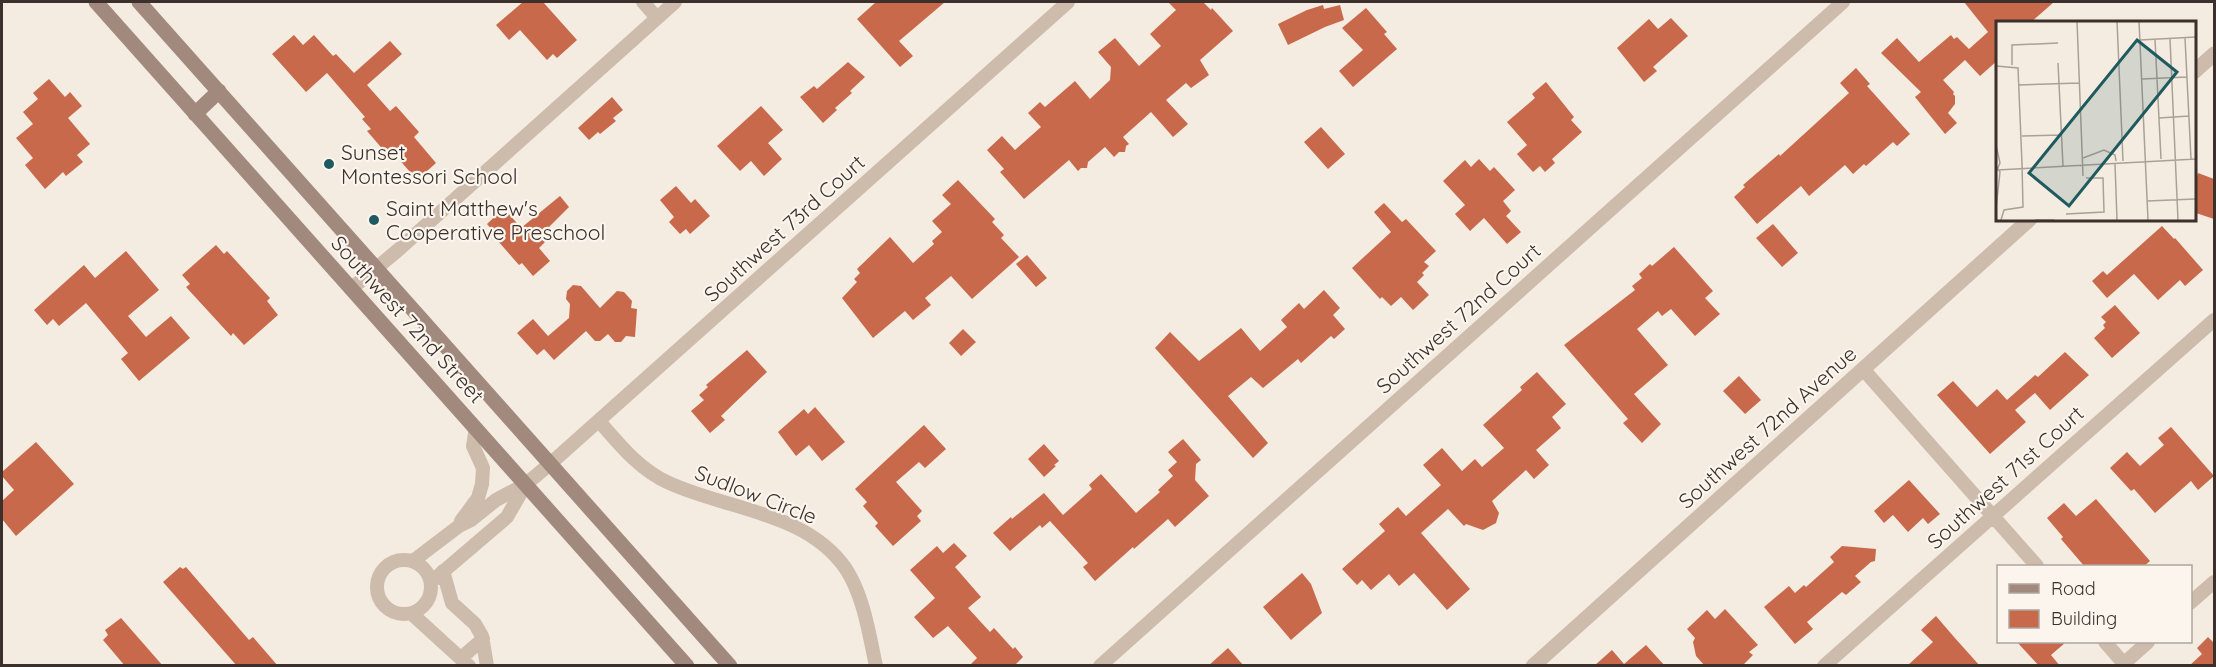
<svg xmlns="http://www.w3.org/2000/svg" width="2216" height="667" font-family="Quicksand,sans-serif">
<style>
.building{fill:#c8694b}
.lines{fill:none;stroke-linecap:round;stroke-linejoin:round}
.minor{stroke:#cdbbac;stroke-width:14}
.tertiary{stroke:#cdbbac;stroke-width:15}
.secondary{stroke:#a18a7d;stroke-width:15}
.poi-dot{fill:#1f5a5e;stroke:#fbf5ee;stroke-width:2}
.labels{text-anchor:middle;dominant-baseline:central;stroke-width:4.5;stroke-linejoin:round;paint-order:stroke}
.poi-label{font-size:21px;fill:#3b302b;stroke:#fbf5ee;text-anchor:start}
.street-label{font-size:21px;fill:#3b302b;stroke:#fbf5ee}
.inset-road{fill:none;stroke:#aaa098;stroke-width:1.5}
.view{fill:#1f5a5e;fill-opacity:0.15;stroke:#1f5a5e;stroke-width:3}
.inset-edge{fill:none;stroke:#3b302b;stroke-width:3}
</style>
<rect width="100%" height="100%" fill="#f4ebe1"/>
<path class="building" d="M523 2H543L577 40 557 58 553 54 547 60 520 30 509 40 496 25Z
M876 2H945L899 41 913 56 900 67 857 19Z
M1168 2H1203L1211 10 1212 8 1233 31 1200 60 1209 75 1191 88 1186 83 1166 100 1188 124 1173 137 1151 112 1123 137 1129 144 1126 146 1125 152H1119L1114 157 1105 147 1088 162 1087 168H1081L1078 171 1069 160 1024 199 1000 172 1004 169 987 150 1002 136 1015 150 1041 127 1028 113 1040 102 1045 107 1075 81 1090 99 1110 80 1111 67 1098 52 1115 38 1139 66 1161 46 1150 34 1176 10Z
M1964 2H2054L2031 22H1997V61L1980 76 1965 60 1943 80 1954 92 1953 94 1955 96V104L1948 113 1957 123 1945 134 1915 97 1921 92 1881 53 1897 38 1919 62 1951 35 1954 39 1957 37 1969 49 1988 32Z
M1323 5 1324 9 1340 5 1344 20 1325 27 1288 45 1278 24 1307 10Z
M1366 8 1387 32 1384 34 1397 49 1353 87 1339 71 1363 50 1342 28Z
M1671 18 1688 36 1653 67 1657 71 1644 82 1617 48 1649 19 1658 29Z
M294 35 303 45 314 35 333 56 336 54 354 73 390 41 402 54 367 85 390 111 396 106 419 132 414 137 436 163 417 180 390 149 386 153 367 131 371 129 362 119 365 117 327 73 306 92 272 54Z
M848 62 865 77 850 91 852 93 835 108 837 110 823 123 800 97 814 86 817 89Z
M1856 68 1870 84 1867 86 1910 134 1897 146 1893 142 1866 166 1864 164 1853 174 1845 165 1809 196 1801 186 1757 224 1734 197 1745 187 1743 185 1779 154 1780 156 1849 93 1840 83Z
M49 79 65 97 70 92 82 106 68 118 90 144 77 155 83 162 66 176 63 172 45 189 25 165 33 158 16 138 33 124 23 112 38 99 33 93Z
M1546 82 1574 117 1571 120 1582 132 1552 159 1555 163 1545 172 1540 166 1533 172 1517 154 1527 145 1507 122 1535 98 1532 94Z
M612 97 623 110 613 118 616 121 600 134 598 132 589 140 578 128Z
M761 106 783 130 768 143 782 159 764 176 751 161 740 171 717 146Z
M1321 127 1345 154 1328 169 1304 142Z
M1479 159 1490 171 1494 167 1515 190 1503 201 1511 211 1506 216 1521 232 1507 244 1484 218 1470 231 1455 214 1465 205 1443 181 1465 160 1471 167Z
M2198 173 2214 179V219L2193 212V187Z
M958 180 995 219 992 222 1004 235 1001 238 1019 257 972 299 951 276 925 298 931 305 913 320 905 311 873 338 842 298 857 282 854 279 860 273 857 269 890 237 913 263 934 244 932 241 942 232 932 221 951 204 942 195Z
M676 186 691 203 695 199 710 216 690 234 686 229 680 234 669 222 674 217 660 200Z
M560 196 569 207 540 236 545 242 539 248 550 261 533 276 522 263 519 265 498 241 500 239 487 224 504 208 521 228Z
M1384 203 1402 222 1406 219 1436 251 1424 262 1429 266 1422 273 1424 275 1417 282 1429 295 1413 310 1401 297 1391 306 1382 297 1380 299 1352 268 1391 232 1374 212Z
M1773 224 1798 253 1782 267 1756 238Z
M2162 226 2174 239 2175 238 2203 270 2185 286 2180 280 2158 300 2134 274 2107 298 2092 281 2103 271 2107 275Z
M216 245 224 254 227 251 270 298 267 301 278 315 244 345 233 333 231 336 186 287 190 284 182 275Z
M1674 247 1713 291 1705 298 1720 314 1695 336 1671 309 1662 316 1658 311 1637 329 1668 365 1634 394 1661 424 1642 443 1623 423 1628 419 1564 345 1635 290 1632 286 1642 278 1639 274 1650 264 1652 266Z
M126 251 159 290 128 316 146 337 171 316 190 338 139 381 121 359 128 353 86 303 59 326 53 319 47 325 34 310 84 265 95 278Z
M1027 255 1047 278 1036 287 1016 264Z
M573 285 581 286 600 308 617 291 624 292 632 301 631 308 637 309 635 337 626 336 621 342H615L608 334 600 341H595L586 331 554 360 544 349 537 355 517 333 533 319 548 336 569 318 570 304 566 299 567 291Z
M1324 290 1340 308 1333 315 1345 329 1334 339 1331 336 1301 363 1298 359 1263 388 1251 377 1228 396 1268 443 1253 458 1155 348 1170 332 1199 361 1241 328 1260 351 1287 327 1281 320 1299 303 1304 309Z
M2115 305 2140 333 2112 358 2094 338 2105 328 2103 325 2106 322 2101 317Z
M963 329 976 342 961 356 949 343Z
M747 350 767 372 721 416 725 420 710 433 691 411 704 400 699 395 708 387 706 385Z
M2065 352 2089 375 2050 410 2035 393 2015 410 2026 422 1990 454 1937 395 1953 381 1977 407 1997 389 2007 400 2035 375 2038 377Z
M1537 372 1566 404 1552 417 1561 428 1536 450 1549 465 1534 479 1526 470 1492 501 1499 513 1496 523 1483 530 1466 524 1464 526 1448 509 1421 533 1470 589 1447 610 1414 573 1399 586 1389 574 1371 590 1362 580 1357 585 1342 569 1385 531 1379 524 1398 507 1406 516 1441 485 1423 465 1442 448 1462 471 1475 459 1482 467 1504 448 1483 425 1522 390 1520 387Z
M1739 376 1761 400 1745 414 1723 391Z
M815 407 845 442 822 461 809 445 796 456 778 432 804 409 808 414Z
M924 425 946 449 925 468 919 462 896 482 922 511 917 516 921 521 893 546 875 526 878 523 863 506 867 502 855 489Z
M2171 427 2214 476 2198 490 2191 481 2155 513 2134 489 2131 491 2110 468 2127 452 2140 466 2164 445 2158 438Z
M1183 439 1201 460 1196 464 1195 480 1209 496 1175 527 1168 519 1134 549 1133 547 1095 581 1083 567 1088 563 1050 521 1042 528 1040 525 1010 551 993 533 1011 517 1012 519 1044 493 1063 515 1092 489 1089 485 1101 474 1136 513 1160 492 1158 490 1173 476 1168 470 1177 462 1168 452Z
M36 442 74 484 16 536 2 519V501L14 490 2 476V472Z
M1044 444 1059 461 1054 465 1056 466 1044 477 1028 459Z
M1909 480 1940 514 1928 524 1923 518 1908 532 1893 515 1884 523 1874 511Z
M2096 499 2150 561 2143 567H2085L2061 539 2063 537 2047 518 2064 503 2076 516Z
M954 543 967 556 955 567 981 597 968 608 990 632 994 628 1013 649 1015 647 1023 657 1014 666H969L977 658 948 626 933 638 914 617 935 598 910 570 937 546 943 553Z
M1842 546 1876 549 1875 561 1871 562 1855 576 1861 582 1853 589 1846 595 1842 592 1807 622 1813 629 1795 644 1764 607 1789 586 1795 593 1804 585 1806 587 1834 562 1830 557Z
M180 567 183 569 186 567 249 640 253 637 278 666H237L163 582Z
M1302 573 1311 584 1322 613 1291 640 1263 607Z
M1725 609 1758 645 1749 652 1753 655 1742 666H1705L1696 656 1693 642 1695 638 1687 629 1707 610 1715 619Z
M1936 616 1954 637 1980 666H1907L1933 642 1921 630Z
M121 618 163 666H125L103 640 108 635 105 630Z
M2208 637 2214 643V666H2189L2202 654 2197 648Z
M2017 642H2066L2051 655 2060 666H2039Z
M1646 645 1665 666H1594L1612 650 1624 664Z
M1228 648 1244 666H1208Z"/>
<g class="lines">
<path class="minor" d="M643 2 657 18
M352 288 397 251 675 2
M1863 369 2037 566
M599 421C619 444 639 469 667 482 726 510 806 511 846 569 864 597 869 634 876 666
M461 521 478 498 482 484 483 468 473 446 476 428
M377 587a27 27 0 1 1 54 0a27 27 0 1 1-54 0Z
M413 561 459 526 471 520 496 500 526 484 550 464 1068 2
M443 571 452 603 475 624 482 636 487 666
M431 582 507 517 526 484
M2190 603 2214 582
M412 614 469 666
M2105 642 2126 666
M461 658 483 639
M1100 666 1843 2
M1824 666 2214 320
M2121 666 2148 642"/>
<path class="tertiary" d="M2194 72 2214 54
M1533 666 2030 219"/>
<path class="secondary" d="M96 2 687 666
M139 2 730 666
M195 114 219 91"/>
</g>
<g class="poi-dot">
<circle cx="329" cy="164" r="6"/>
<circle cx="374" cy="220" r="6"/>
</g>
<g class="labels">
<g class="poi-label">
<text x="341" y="152">Sunset<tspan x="341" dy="24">Montessori School</tspan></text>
<text x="386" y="208">Saint Matthew's<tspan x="386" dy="24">Cooperative Preschool</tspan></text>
</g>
<g class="street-label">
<text transform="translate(784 228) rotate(-42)">Southwest 73rd Court</text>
<text transform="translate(1458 318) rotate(-42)">Southwest 72nd Court</text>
<text transform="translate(408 319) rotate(48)">Southwest 72nd Street</text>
<text transform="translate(1767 427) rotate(-42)">Southwest 72nd Avenue</text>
<text transform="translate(2005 477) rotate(-42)">Southwest 71st Court</text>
<text transform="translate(756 494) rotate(21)">Sudlow Circle</text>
</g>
</g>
<g transform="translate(1996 21)">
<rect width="200" height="200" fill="#f4ebe1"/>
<path class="inset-road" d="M81 0 87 155M121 0 127 140M143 0 152 199M189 17 195 138M159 18 165 138M174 18 182 199M144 19 200 16M62 42 67 145M16 44V24L62 22M0 45 22 47 26 143 27 186 8 189 5 199M146 58 191 56M22 64 83 62M163 97 193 95M26 115 66 114M0 124 4 142 1 149M87 137 108 129 119 134 120 140M119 143 121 199M1 149 200 138M151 180 199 178M0 187 4 151 0 145M70 193 108 191 107 157H90M39 199H58"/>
<path class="view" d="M141 19 181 51 73 185 33 152Z"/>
<rect width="200" height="200" class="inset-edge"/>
</g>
<rect width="2216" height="667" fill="none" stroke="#3b302b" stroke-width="6"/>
<rect x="1997" y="565" width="195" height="78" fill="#fbf5ee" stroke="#aea6a0" stroke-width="1.5"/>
<rect x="2009" y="584" width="30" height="9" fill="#a18a7d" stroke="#aea6a0" stroke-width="1.5"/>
<text x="2051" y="595" font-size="18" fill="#3b302b">Road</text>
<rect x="2009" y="610" width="30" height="18" fill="#c8694b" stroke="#aea6a0" stroke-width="1.5"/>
<text x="2051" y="625" font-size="18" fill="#3b302b">Building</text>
</svg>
